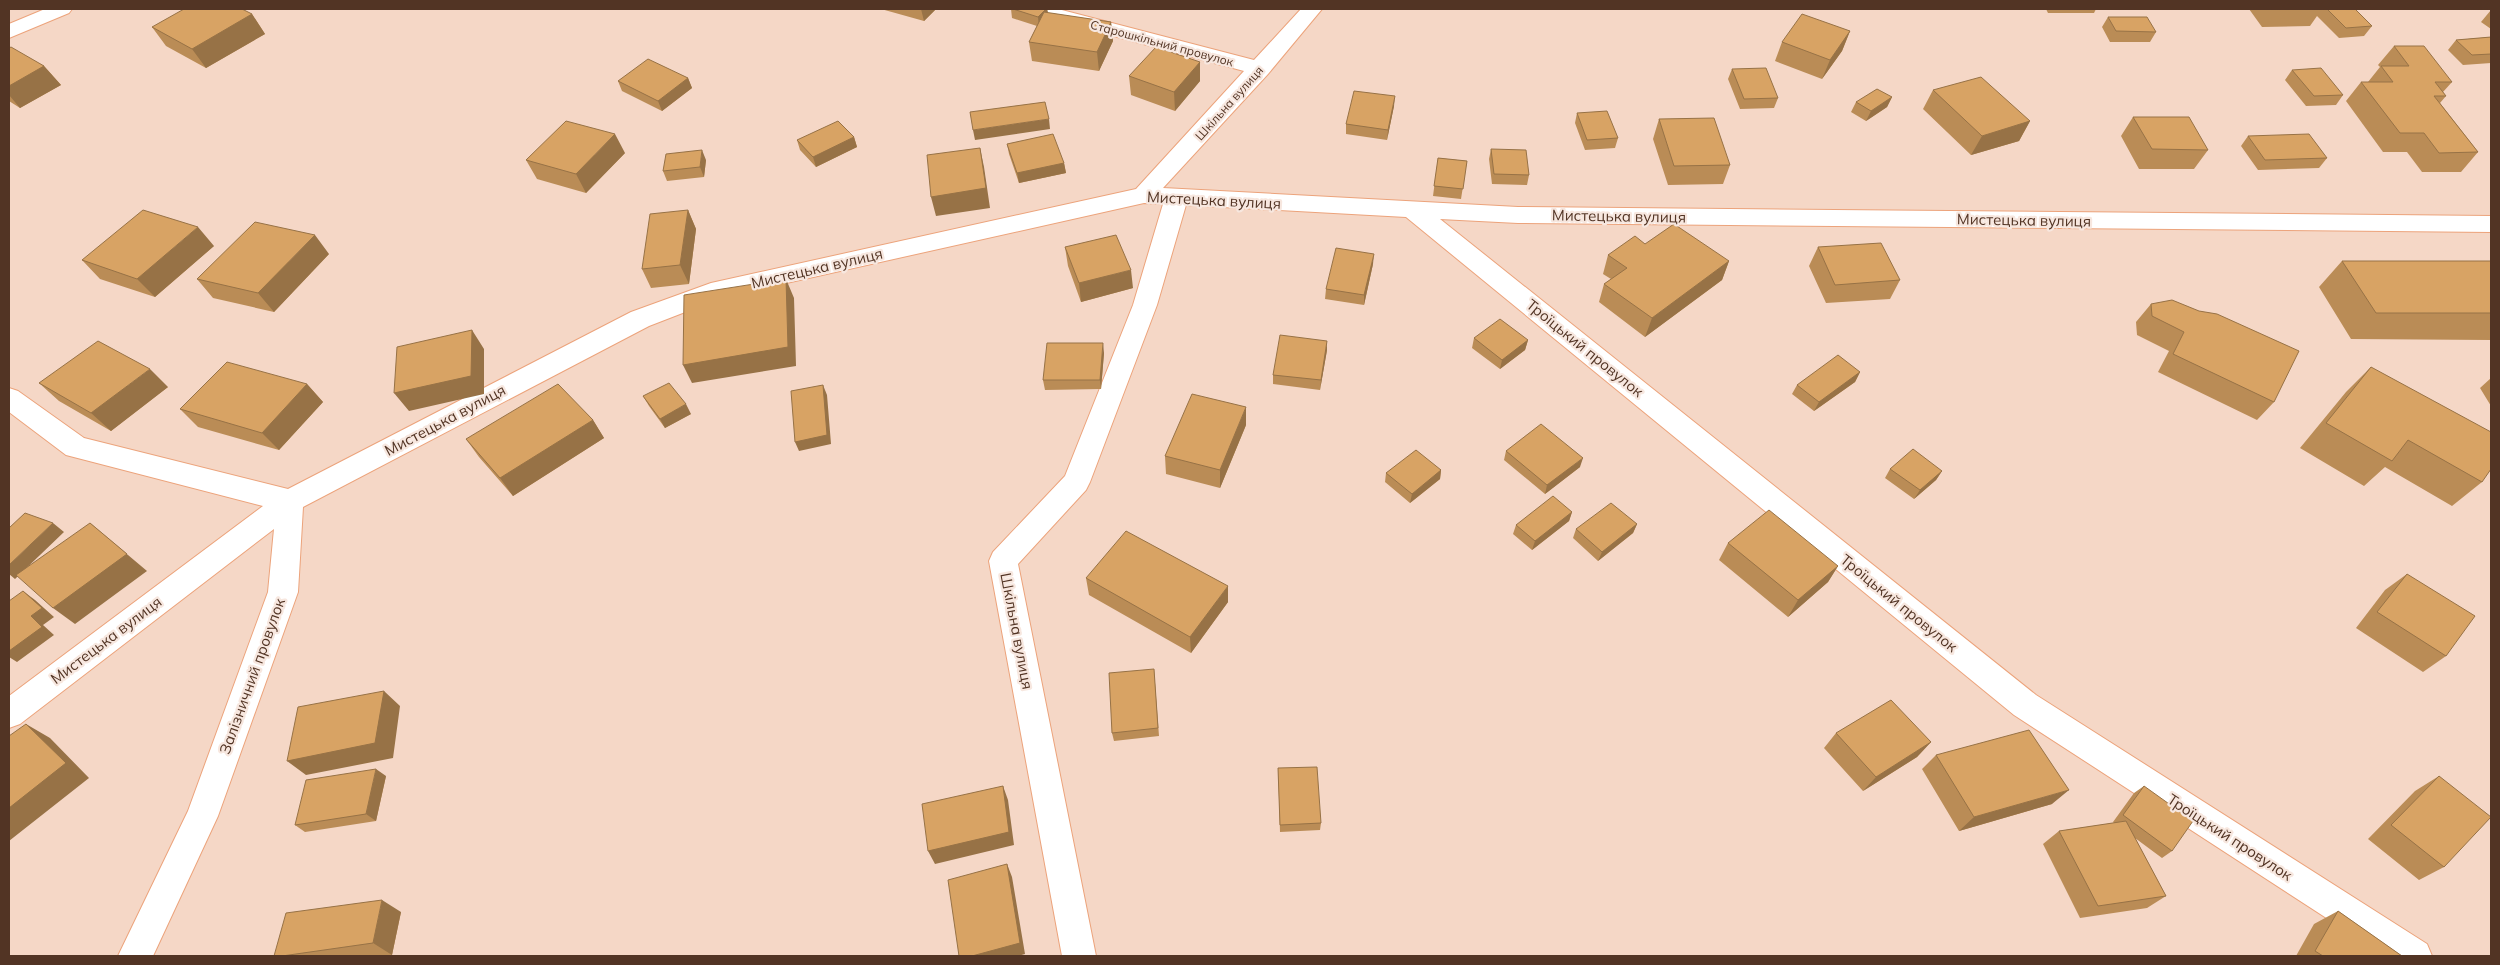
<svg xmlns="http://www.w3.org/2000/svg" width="2500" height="965" font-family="Mulish,sans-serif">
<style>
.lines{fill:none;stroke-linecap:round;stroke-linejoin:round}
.minor-casing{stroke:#eca37b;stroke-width:2}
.minor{fill:#fff;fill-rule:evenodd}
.wall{fill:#ba8c56}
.shaded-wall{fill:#977246}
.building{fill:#d8a364;stroke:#977246}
.labels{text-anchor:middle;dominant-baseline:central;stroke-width:4.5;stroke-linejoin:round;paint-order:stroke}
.far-street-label{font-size:12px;fill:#523424;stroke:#f7e7df}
.street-label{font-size:15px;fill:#523424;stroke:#f7e7df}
</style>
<rect width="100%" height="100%" fill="#f5d7c6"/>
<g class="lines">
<defs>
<path id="minor" d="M45 9H72L69 13 9 38V24Z
M1025 9H1058L1254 60 1301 9H1322L1268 74 1163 188 1518 207 2491 216V232L1518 223 1440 219 2036 695 2427 944 2432 956H2385L2014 715 1406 217 1186 205 1157 305 1090 482 1086 490 1018 564 1096 956H1062L989 561 993 552 1065 476 1133 305 1163 204 1144 203 724 297 649 326 303 507 298 592 218 816 153 956H118L188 811 268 592 274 529 20 724 9 728V696L263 506 66 455 9 412V388L18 391 84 438 288 489 631 312 711 283 1136 189 1244 71 1028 13Z"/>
</defs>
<use href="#minor" class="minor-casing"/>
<use href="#minor" class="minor"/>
</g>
<path class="wall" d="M881 9H936L924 21Z
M1011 9H1047L1048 13 1111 22 1113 41 1099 71 1032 61 1029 42 1037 26 1012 18Z
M2046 9H2096L2094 13H2048Z
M2249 9H2355L2372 26 2364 36 2339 38 2317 16 2310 26 2262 27Z
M2491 10V29L2481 22Z
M252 14 265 34 206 68 166 46 152 27Z
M2108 17 2156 32 2150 42H2110L2102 27Z
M1850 31 1842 51 1822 79 1775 61 1782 42Z
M2491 37V63L2463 65 2448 50 2456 40Z
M2394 46 2452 82 2443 92 2446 96 2440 103 2478 152 2461 172H2422L2407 152H2383L2346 101 2361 82H2368L2380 67 2378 65Z
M9 48 44 66 61 85 20 108 9 101Z
M1200 62V81L1175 111 1131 95 1129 76Z
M1732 69 1778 98 1774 108 1740 109 1728 79Z
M2292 70 2343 95 2336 105 2306 106 2285 80Z
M688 78 692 88 662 111 622 91 618 81Z
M1933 90 2030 121 2019 141 1971 155 1923 109Z
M1892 97 1887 107 1866 121 1851 112 1856 102Z
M1394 106 1387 140 1346 134V124Z
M1577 113 1618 138 1615 148 1585 150 1575 123Z
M2133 117 2208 150 2194 169H2139L2121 136Z
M1659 119 1730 165 1723 184 1668 185 1653 139Z
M2248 136 2327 158 2319 168 2258 170 2241 146Z
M854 137 857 147 816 167 800 150 797 140Z
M1007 144 1064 163 1066 173 1019 183 1009 154Z
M1491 149 1529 175 1527 185 1492 184 1489 159Z
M625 153 586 193 537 179 526 160Z
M1438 158 1467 161 1461 199 1433 196Z
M706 160 704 177 667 181 663 171Z
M688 210 696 229 689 284 651 288 642 269Z
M1645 244 1729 261 1722 280 1645 337 1599 302 1604 284 1611 279 1603 274 1608 255Z
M214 246 155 297 100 279 82 260Z
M1065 247 1133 288 1081 302 1068 266Z
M1818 247 1900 280 1890 299 1826 303 1809 266Z
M329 254 274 312 213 298 197 279Z
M2342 261H2491V340L2351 339 2319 287Z
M1373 264 1364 305 1325 299 1326 289Z
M2151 304 2274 402 2257 420 2158 372 2169 351 2137 335 2136 322Z
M1474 338 1528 340 1525 350 1500 369 1472 348Z
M1327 350 1320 390 1273 384V375Z
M1104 353 1101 389 1045 390 1043 380Z
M2371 367 2482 482 2452 506 2385 467 2364 486 2300 448 2346 392Z
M1860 372 1855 382 1814 411 1792 394 1797 385Z
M2491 378V406L2480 388Z
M39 383 168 387 111 431 59 401Z
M307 384 323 402 279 450 198 427 180 409Z
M643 396 691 414 665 428 649 406Z
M593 420 604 438 513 496 479 457 466 439Z
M1246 425 1220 488 1166 474 1165 456Z
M1506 451 1580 467 1545 494 1504 460Z
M1890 469 1942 471 1936 480 1914 499 1885 478Z
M1441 470 1440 479 1410 503 1385 482 1386 473Z
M1572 512 1569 521 1532 550 1513 534 1516 525Z
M1637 524 1633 533 1598 561 1573 538 1576 529Z
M1728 543 1838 566 1828 582 1788 617 1719 560Z
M2407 574 2446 656 2423 672 2356 628 2385 590Z
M1086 578 1228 602 1191 653 1089 595Z
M1154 669 1159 736 1114 741 1112 733Z
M1836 733 1931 742 1917 757 1863 791 1824 748Z
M1936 755 2052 804 1959 831 1922 769Z
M1278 768 1321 823 1320 830 1280 832Z
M386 776 376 821 305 832 295 825Z
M2439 776 2444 867 2419 880 2368 839 2415 791Z
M2144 786 2172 851 2162 858 2135 838 2166 896 2147 908 2080 918 2043 844 2059 831 2114 823 2113 822 2134 793Z
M2338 911 2402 956H2296L2314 924Z
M401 912 392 955 382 956H274Z"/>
<path class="shaded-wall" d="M921 9H936L924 21Z
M1046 9H1047L1049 18 1039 27 1038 17Z
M252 14 265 34 206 68 192 49Z
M1111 22 1113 41 1099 71 1097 52Z
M1850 31 1842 51 1822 79 1830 60Z
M1200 62V81L1175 111 1174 92Z
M44 66 61 85 20 108 9 95V86Z
M688 78 692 88 662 111 658 101Z
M1395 96 1394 106 1387 140 1388 130Z
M1892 97 1887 107 1866 121 1871 111Z
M1049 119 1050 129 975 140 973 130Z
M2030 121 2019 141 1971 155 1982 136Z
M615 134 625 153 586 193 576 174Z
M854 137 857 147 816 167 813 157Z
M980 148 984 167 990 208 936 216 931 197Z
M702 150 706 160 704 177 700 167Z
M1064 163 1066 173 1019 183 1017 173Z
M688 210 696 229 689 284 680 265Z
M198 227 214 246 155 297 137 279Z
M315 235 329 254 274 312 258 293Z
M1374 254 1373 264 1364 305V295Z
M1729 261 1722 280 1645 337 1652 318Z
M1131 270 1133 288 1081 302 1079 283Z
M786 279 794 298 796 366 692 383 683 365Z
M472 330 484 349V394L409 411 394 393Z
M1528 340 1525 350 1500 369 1502 360Z
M1327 341V350L1320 390 1321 380Z
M1103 343 1104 353 1101 389 1100 380Z
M150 369 168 387 111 431 91 413Z
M1860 372 1855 382 1814 411 1819 402Z
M307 384 323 402 279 450 262 433Z
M823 385 827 395 831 444 799 451 795 442Z
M686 404 691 414 665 428 660 419Z
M1246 407V425L1220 488V470Z
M593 420 604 438 513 496 500 478Z
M1583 458 1580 467 1545 494 1547 485Z
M1441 470 1440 479 1410 503 1412 494Z
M1942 471 1936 480 1914 499 1920 490Z
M1572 512 1569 521 1532 550 1535 541Z
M53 523 64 532 15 579 9 574V565Z
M90 523 147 571 75 624 53 608Z
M1637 524 1633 533 1598 561 1602 552Z
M1838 566 1828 582 1788 617 1798 600Z
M1228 586V602L1191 653 1190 637Z
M23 591 35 600 54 617 43 625 54 635 17 662 9 657V651Z
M384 691 400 706 393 758 306 775 287 761Z
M26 724 50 738 89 778 9 841V808Z
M1931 742 1917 757 1863 791 1876 777Z
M376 769 386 776 376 821 366 814Z
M1003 786 1008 800 1014 845 935 864 928 851Z
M2069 790 2052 804 1959 831 1974 817Z
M1007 864 1012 877 1025 954 1018 956H972Z
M382 900 401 912 392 955 373 943Z"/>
<path class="building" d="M184 9H242L252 14 192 49 152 27Z
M1013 9H1046L1038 17Z
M2327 9H2355L2372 26 2346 28Z
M1044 12 1111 22 1097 52 1029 42Z
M1802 14 1850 31 1830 60 1782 42Z
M2108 17H2147L2156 32 2116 31Z
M2491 37V54L2472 55 2456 40Z
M2394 46H2424L2452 82H2435L2446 96H2434L2478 152 2439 153 2424 133H2400L2361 82H2393L2381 66H2409Z
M11 47 44 66 9 86V48Z
M1156 47 1200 62 1174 92 1129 76Z
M648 59 688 78 658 101 618 81Z
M1766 68 1778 98 1744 99 1732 69Z
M2321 68 2343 95 2314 96 2292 70Z
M1981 77 2030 121 1982 136 1933 90Z
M1877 89 1892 97 1871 111 1856 102Z
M1354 91 1395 96 1388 130 1346 124Z
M1045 102 1049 119 973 130 970 112Z
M1607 111 1618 138 1587 140 1577 113Z
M2133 117H2189L2208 150 2152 149Z
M1714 118 1730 165 1674 166 1659 119Z
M566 121 615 134 576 174 526 160Z
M838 121 854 137 813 157 797 140Z
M1053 134 1064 163 1017 173 1007 144Z
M2309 134 2327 158 2265 160 2248 136Z
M980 148 986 188 931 197 927 155Z
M1491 149 1526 150 1529 175 1494 174Z
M702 150 700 167 663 171 666 154Z
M1438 158 1467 161 1463 189 1434 186Z
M143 210 198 227 137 279 82 260Z
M688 210 680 265 642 269 650 214Z
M255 222 315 235 258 293 197 279Z
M1674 224 1729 261 1652 318 1604 284 1627 268 1608 255 1635 236 1645 244Z
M1116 235 1131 270 1079 283 1065 247Z
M1881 243 1900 280 1835 285 1818 247Z
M1336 248 1374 254 1364 295 1326 289Z
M2342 261H2491V313H2376Z
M786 279 788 347 683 365 684 295Z
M2172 300 2199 311 2217 314 2299 351 2274 402 2173 354 2184 332 2152 316 2151 304Z
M1500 319 1528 340 1502 360 1474 338Z
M472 330 471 376 394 393 397 347Z
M1280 335 1327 341 1321 380 1273 375Z
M98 341 150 369 91 413 39 383Z
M1047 343H1103L1100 380H1043Z
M1838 355 1860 372 1819 402 1797 385Z
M227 362 307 384 262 433 180 409Z
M2371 367 2491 432V469L2482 482 2408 440 2392 461 2326 423Z
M669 383 686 404 660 419 643 396Z
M558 384 593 420 500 478 466 439Z
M823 385 827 435 795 442 791 391Z
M1192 394 1246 407 1220 470 1165 456Z
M1541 424 1583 458 1547 485 1506 451Z
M1913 449 1942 471 1920 490 1890 469Z
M1416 450 1441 470 1412 494 1386 473Z
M1553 496 1572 512 1535 541 1516 525Z
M1611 503 1637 524 1602 552 1576 529Z
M1769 510 1838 566 1798 600 1728 543Z
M25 513 53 523 9 565V528Z
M90 523 127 554 53 608 16 575Z
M1126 531 1228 586 1190 637 1086 578Z
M2407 574 2475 616 2446 656 2377 612Z
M23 591 42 608 31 616 42 627 9 651V601Z
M1154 669 1158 728 1112 733 1109 673Z
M384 691 375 743 287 761 298 707Z
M1891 700 1931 742 1876 777 1836 733Z
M26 724 66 763 9 808V736Z
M2029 730 2069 790 1974 817 1936 755Z
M1317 767 1321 823 1280 825 1278 768Z
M376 769 366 814 295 825 306 780Z
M2439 776 2491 817 2444 867 2391 825Z
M1003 786 1009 832 928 851 922 804Z
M2144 786 2193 821 2172 851 2123 815Z
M2126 821 2166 896 2098 906 2059 831Z
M1007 864 1020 943 972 956H959L948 880Z
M382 900 373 943 282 956H274L286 913Z
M2338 911 2402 956H2323L2315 951Z"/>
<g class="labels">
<g class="far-street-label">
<text transform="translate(1162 43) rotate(15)">Старошкільний провулок</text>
<text transform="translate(1229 103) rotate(-48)">Шкільна вулиця</text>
</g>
<g class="street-label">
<text transform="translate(1214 200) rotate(3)">Мистецька вулиця</text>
<text transform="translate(1619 216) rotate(1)">Мистецька вулиця</text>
<text transform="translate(2024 220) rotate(1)">Мистецька вулиця</text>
<text transform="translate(817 268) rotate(-13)">Мистецька вулиця</text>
<text transform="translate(1585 348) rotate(39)">Троїцький провулок</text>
<text transform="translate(445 420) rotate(-28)">Мистецька вулиця</text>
<text transform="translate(1899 603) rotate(39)">Троїцький провулок</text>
<text transform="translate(1017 631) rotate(79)">Шкільна вулиця</text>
<text transform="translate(106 640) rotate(-37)">Мистецька вулиця</text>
<text transform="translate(252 676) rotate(-70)">Залізничний провулок</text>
<text transform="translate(2230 837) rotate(33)">Троїцький провулок</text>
</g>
</g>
<rect width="2500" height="965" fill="none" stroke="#523424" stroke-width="20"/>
</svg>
